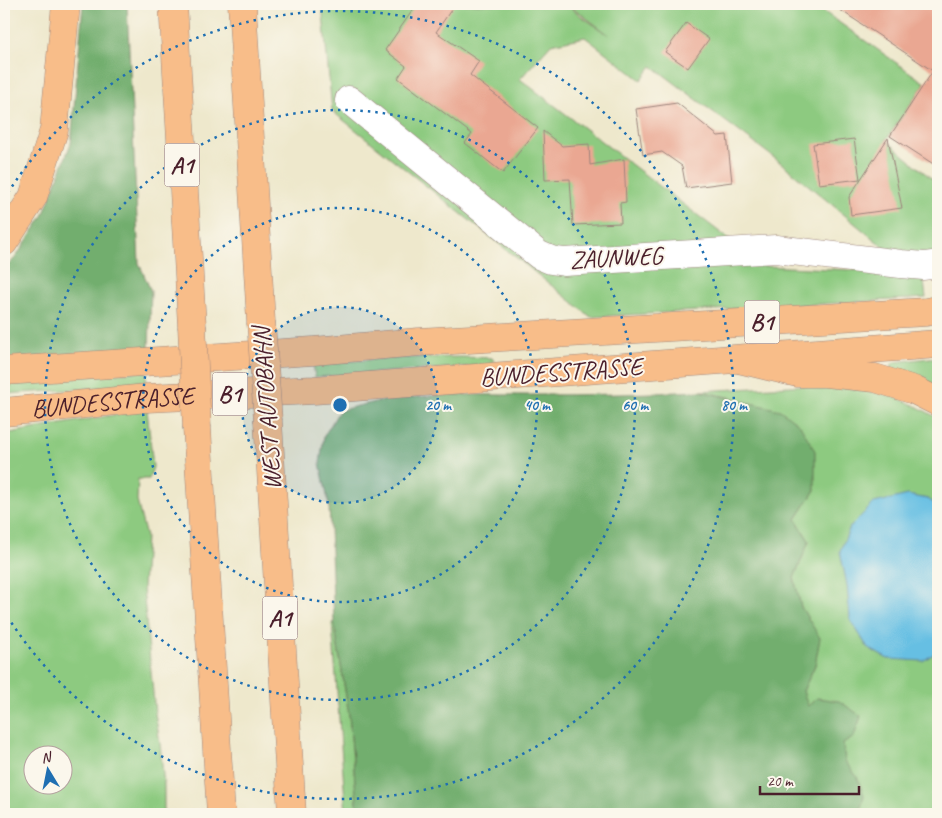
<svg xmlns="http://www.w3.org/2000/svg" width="942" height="818" font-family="Caveat,sans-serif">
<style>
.green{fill:#8dca80;stroke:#6c7456;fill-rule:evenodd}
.forest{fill:#72ae6e;stroke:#5e664c}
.water{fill:#66bfe3;stroke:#586f87}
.building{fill:#eaa792}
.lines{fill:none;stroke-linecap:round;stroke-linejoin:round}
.minor-casing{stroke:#9c847c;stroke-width:29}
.major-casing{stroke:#9c847c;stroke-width:29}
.highway-casing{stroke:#9c847c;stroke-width:29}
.minor{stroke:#fff;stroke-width:28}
.major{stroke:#f8bd89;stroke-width:28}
.highway{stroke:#f8bd89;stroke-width:28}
.highway-bridge-casing{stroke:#9c847c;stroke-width:29;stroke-linecap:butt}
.highway-bridge{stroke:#f8bd89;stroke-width:28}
.ring{fill:none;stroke:#1f6fb2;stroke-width:2.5;stroke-dasharray:2.5 5}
.labels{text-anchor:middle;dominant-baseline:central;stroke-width:4;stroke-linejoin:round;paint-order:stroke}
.shield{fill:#fbf7ec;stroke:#7f6065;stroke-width:1}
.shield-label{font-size:24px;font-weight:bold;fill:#4a1f2b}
.street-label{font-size:25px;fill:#4a1f2b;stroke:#fbf7ec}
.centre{fill:#1f6fb2;stroke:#fbf7ec;stroke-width:2.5}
.ring-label{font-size:15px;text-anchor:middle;font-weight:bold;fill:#1f6fb2;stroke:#fbf7ec;stroke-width:4;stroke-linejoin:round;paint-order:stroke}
</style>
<rect width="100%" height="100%" fill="#fbf7ec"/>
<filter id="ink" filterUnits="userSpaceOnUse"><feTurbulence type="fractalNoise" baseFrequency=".02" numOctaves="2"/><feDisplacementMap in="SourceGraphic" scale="10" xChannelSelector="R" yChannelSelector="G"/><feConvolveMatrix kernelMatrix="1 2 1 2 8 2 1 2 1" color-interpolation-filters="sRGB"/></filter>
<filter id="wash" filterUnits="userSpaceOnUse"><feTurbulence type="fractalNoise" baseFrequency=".0096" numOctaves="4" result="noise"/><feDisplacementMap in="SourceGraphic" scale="20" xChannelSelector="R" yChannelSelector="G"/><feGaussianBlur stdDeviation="1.12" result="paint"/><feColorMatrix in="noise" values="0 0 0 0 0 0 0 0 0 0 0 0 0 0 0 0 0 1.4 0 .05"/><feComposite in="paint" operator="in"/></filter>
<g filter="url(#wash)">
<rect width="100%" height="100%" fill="#eee8cc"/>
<path class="green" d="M322 4H567L581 16 609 35 568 4H813L925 83 886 140 938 184V255H893L785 166 652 66 641 80 585 37 551 44 520 79 764 266 923 273 926 298 591 317 332 111Z
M462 357 492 358 494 361 492 365 315 377 313 364 394 358Z
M938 357V386L892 368 891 365 894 362Z
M146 371 147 385 4 394V381Z
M826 384 890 395 916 406 938 418V814H855L854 812 861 808 857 777 845 761 843 744 808 707 803 691 815 665 819 638 801 607 794 578 809 541 796 519 815 490 738 399 700 391Z
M147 409 153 467 149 479H138L137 501 146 537 143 588 155 713 160 743 164 785V814H4V434ZM32 756H62V786H32Z
M334 622 349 715 358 814H346L332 623Z"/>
<path class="forest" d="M83 4H127L139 263 151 291 149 349 4 360V269L15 258 43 216 71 143Z
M700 391 780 410 800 425 815 451V490L796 519 809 541 794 578 801 607 820 638 815 665 803 691 808 706 817 698 839 701 861 716 854 737 843 744 845 761 857 777 864 795 861 808 854 812 855 814H358L349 715 334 622 329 505 320 463 324 436 339 411C401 392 464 395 528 395 586 395 643 394 700 391Z"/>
<path class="water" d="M908 495 928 499 938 506V651L923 661 888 659 868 648 850 619 847 585 840 551 850 527 874 503Z"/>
<g id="blocks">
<path class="building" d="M417 4H455L436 32 479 61 470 75 538 128 503 173 465 143 472 134 398 78 406 66 385 50Z
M831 4H938V167L890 136 933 71Z
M686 23 709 39 688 68 665 52Z
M677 103 718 136 727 135 732 182 686 188 682 166 662 152 643 155 636 109Z
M543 131 562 146 589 144 590 165 624 159 626 202 620 203 621 223 573 225 570 179 545 180Z
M888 138 902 208 851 215 849 197Z
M854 139 860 179 819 184 813 144Z"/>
</g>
</g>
<g filter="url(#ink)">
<use href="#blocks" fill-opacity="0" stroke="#9c847c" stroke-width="1"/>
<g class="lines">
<defs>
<path id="minor" d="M349 100 539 255 551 260 564 262 776 249 901 264 924 266 938 264"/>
<g id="major">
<path d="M4 371 313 351 419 342 926 312 938 310"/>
<path id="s1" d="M4 412 147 398 314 390 938 344"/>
</g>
<path id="highway" d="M173 4 192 326
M242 4 261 322
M4 242 33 197 54 130 66 4
M742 360 797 373H825L875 378 914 390 938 402
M268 421 292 814
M197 428 221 814"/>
</defs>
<use href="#minor" class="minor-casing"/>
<use href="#major" class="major-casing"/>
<use href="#highway" class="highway-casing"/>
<use href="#minor" class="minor"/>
<use href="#major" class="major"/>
<use href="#highway" class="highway"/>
<defs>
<path id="highway-bridge" d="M261 322 268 421
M192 326 197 428"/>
</defs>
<use href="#highway-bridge" class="highway-bridge-casing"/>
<use href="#highway-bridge" class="highway-bridge"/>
</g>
</g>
<circle cx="340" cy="405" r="98" fill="#1f6fb2" fill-opacity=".12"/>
<g class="ring">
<circle cx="340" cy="405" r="98"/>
<circle cx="340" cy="405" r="197"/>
<circle cx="340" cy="405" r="295"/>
<path d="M4 199A394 394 0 1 1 4 611"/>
</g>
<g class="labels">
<g class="shield">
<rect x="164.5" y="143.5" width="35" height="43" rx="4"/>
<rect x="744.5" y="300.5" width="35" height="43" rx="4"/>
<rect x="212.5" y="372.5" width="35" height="43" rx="4"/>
<rect x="262.5" y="596.5" width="35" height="43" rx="4"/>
</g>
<g class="shield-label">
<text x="182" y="165">A1</text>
<text x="762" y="322">B1</text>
<text x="230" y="394">B1</text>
<text x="280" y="618">A1</text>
</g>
<g class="street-label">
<text transform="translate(616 258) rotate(-3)">ZAUNWEG</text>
<text transform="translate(561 372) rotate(-4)">BUNDESSTRASSE</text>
<text stroke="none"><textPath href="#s1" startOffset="109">BUNDESSTRASSE</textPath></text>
<text transform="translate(267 409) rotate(-94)">WEST AUTOBAHN</text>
</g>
</g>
<circle cx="340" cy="405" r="8" class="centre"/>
<g class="ring-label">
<text x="438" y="410">20 m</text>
<text x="537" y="410">40 m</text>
<text x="635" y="410">60 m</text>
<text x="734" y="410">80 m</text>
</g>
<rect width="942" height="818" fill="none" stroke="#fbf7ec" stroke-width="20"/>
<g transform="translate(48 770) rotate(350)"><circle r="24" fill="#fbf7ec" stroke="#b4a19f"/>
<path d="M0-4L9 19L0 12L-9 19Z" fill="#1f6fb2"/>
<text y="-8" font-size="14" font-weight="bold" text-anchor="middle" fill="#4a1f2b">N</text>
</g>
<path d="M760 786v8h99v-8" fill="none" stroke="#4a1f2b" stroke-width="2.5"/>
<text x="767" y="786" font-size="15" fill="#4a1f2b" stroke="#fbf7ec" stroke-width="4" paint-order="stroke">20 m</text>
</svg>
